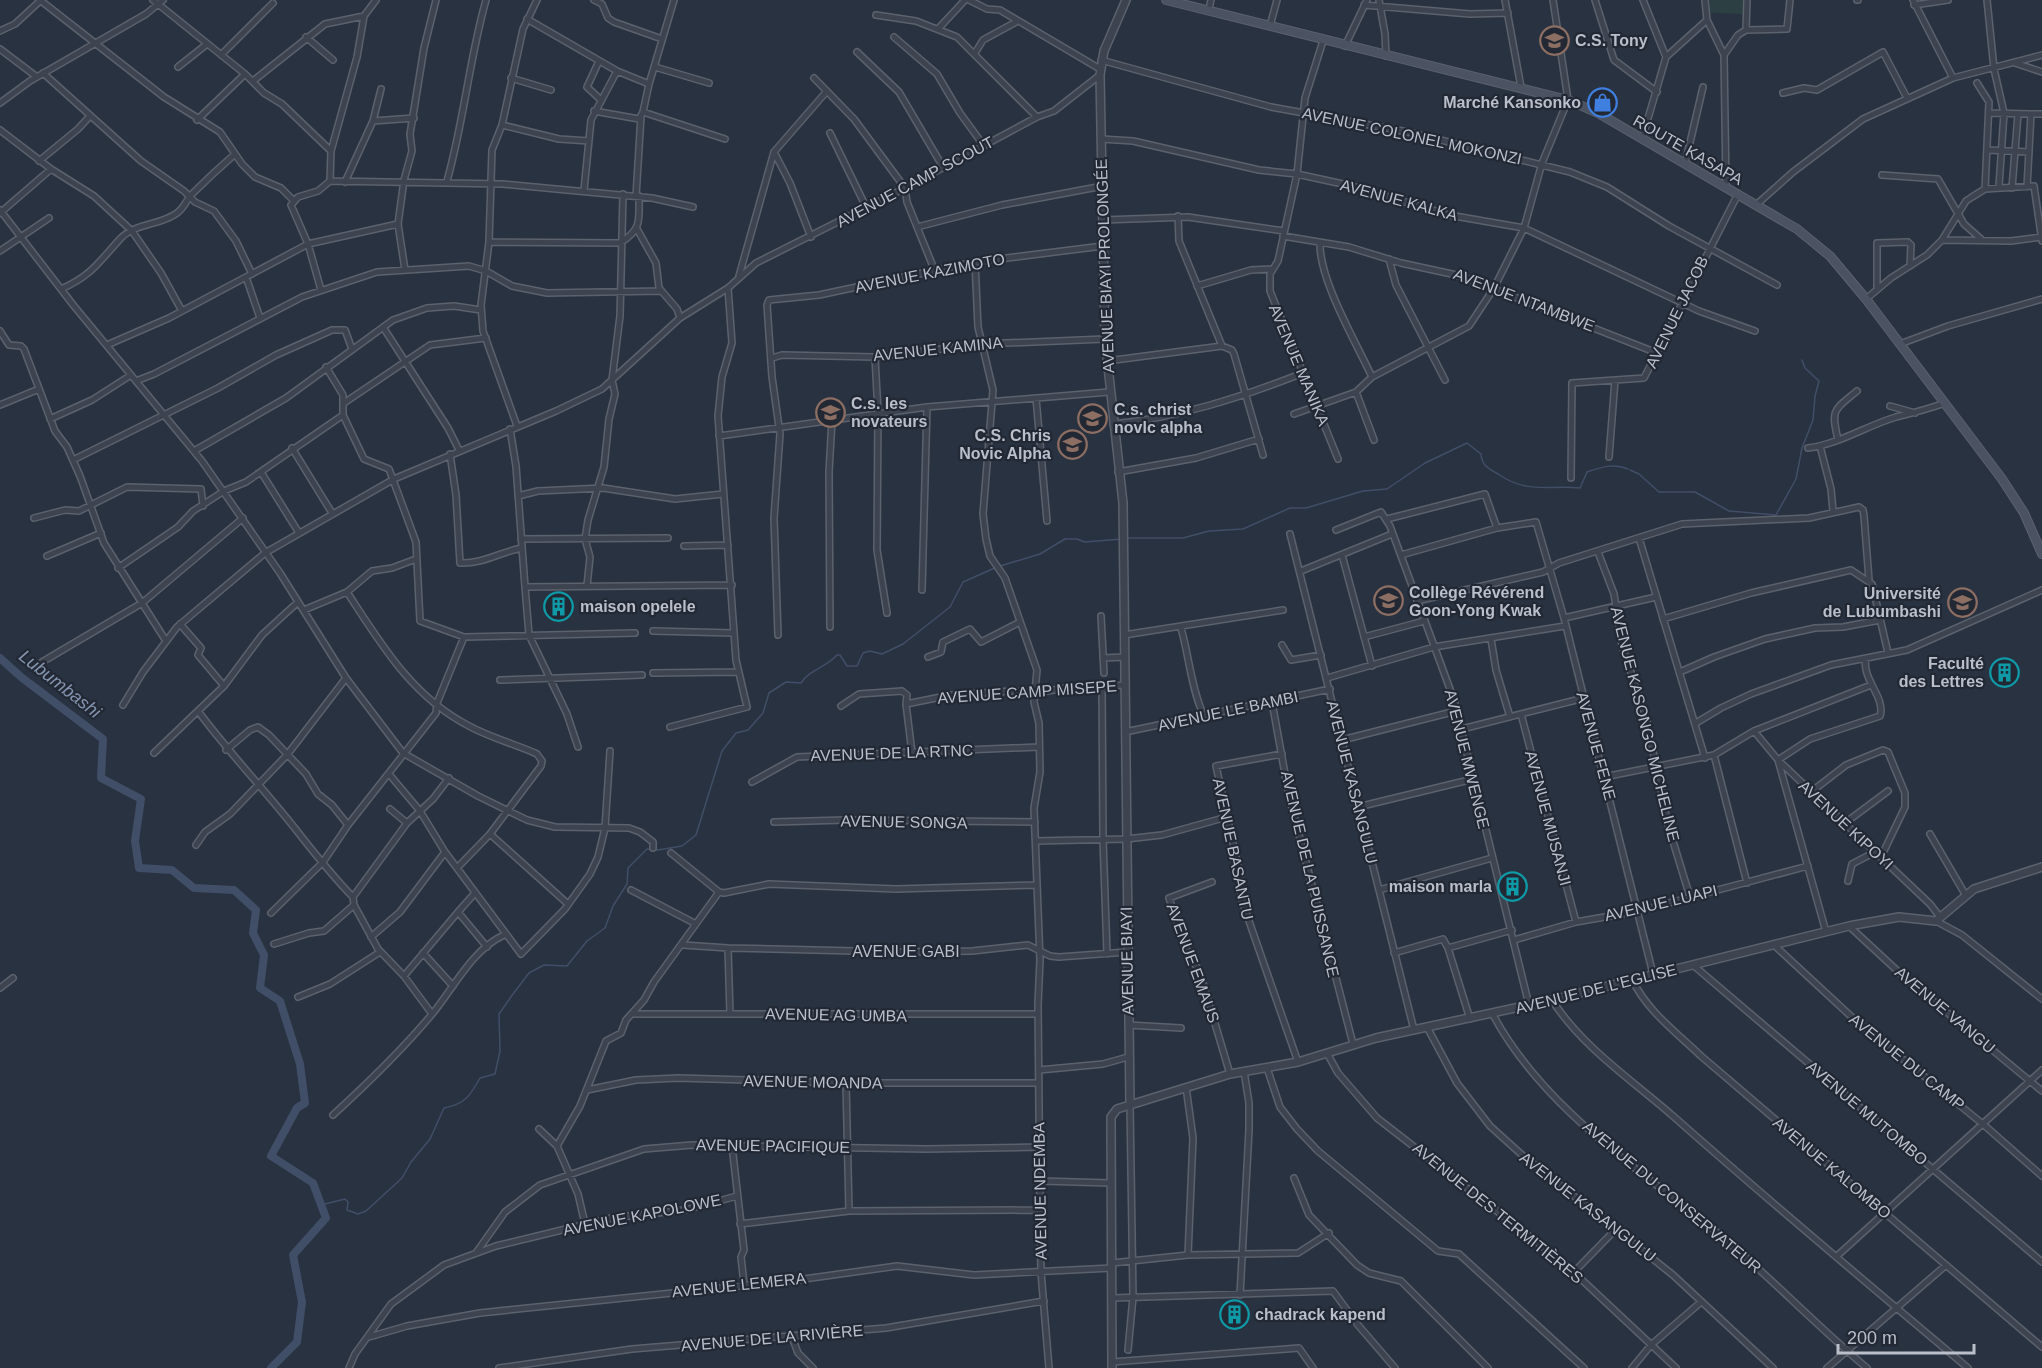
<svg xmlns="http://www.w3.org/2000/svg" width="2042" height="1368" font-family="Helvetica,sans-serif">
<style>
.green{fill:#2c3f42}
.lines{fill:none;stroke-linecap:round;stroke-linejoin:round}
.stream{stroke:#414e68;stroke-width:1.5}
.river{stroke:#414e68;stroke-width:8}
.minor-casing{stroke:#5b626d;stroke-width:8}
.tertiary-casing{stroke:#5b626d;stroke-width:10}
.secondary-casing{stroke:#5b626d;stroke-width:10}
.minor{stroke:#3d4450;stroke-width:5}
.tertiary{stroke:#3d4450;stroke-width:7}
.secondary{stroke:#4b5363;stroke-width:8}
.labels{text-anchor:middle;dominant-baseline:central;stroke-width:4.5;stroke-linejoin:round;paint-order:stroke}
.poi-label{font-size:16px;font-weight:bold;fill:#babfca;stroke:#222935;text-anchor:start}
.street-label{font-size:16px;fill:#babfca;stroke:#222935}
.water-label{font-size:18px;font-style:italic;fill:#8494af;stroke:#222935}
</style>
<rect width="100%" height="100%" fill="#293240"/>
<path class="green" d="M1710 0H1745V14L1710 13Z"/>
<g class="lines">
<path class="stream" d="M1630 470 1639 474 1659 492H1695L1729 511 1776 515 1796 479 1802 448 1813 420 1815 396 1819 381 1805 368 1802 360
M1126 538H1183L1209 531 1243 529 1290 508H1306L1363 491 1387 489 1425 463 1467 443 1481 454C1482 466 1488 468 1498 474 1527 494 1547 485 1580 488L1587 472C1601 467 1614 463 1628 469
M1000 566 1040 554 1065 539H1077L1085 542 1122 539
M321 1205 345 1199 348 1202 347 1210 358 1214 366 1211 402 1178 411 1162 430 1139 444 1108C465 1104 470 1096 480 1078L495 1074 500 1051 499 1014 513 994 529 973 544 965 567 966 587 941 605 928 613 906 627 884 628 868 647 849 658 850 682 846 696 835 722 751 736 733 748 730 763 713 769 693 786 682 801 683C810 669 827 667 837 655H840L847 666H857L863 653 870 651 882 654 903 644 950 607 963 582 997 567"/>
<path class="river" d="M0 658 21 677 103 739 101 778 141 799 135 841 139 868 172 870 194 888 234 890 256 910 253 933 264 955 260 988 280 1001 300 1064 305 1103 297 1108 271 1156 313 1183 326 1218 293 1255 302 1302 297 1342 271 1368"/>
<defs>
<path id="minor" d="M40 0 164 97 220 132 242 164 255 177 281 188 294 201
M153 0 245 74 264 93 282 104 331 151 330 181
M594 0 602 4 608 18 614 22 662 39
M969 0 987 9 1000 10 1100 69
M1379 0 1385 34 1386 56
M1505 0 1521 87
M1595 0 1614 60 1657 92
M1705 0 1707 20 1724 55
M1857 0H1858
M1913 0 1953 78
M1987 0 1994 69 2004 113 1999 186
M1364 5 1470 14 1508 13
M1914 5 1948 0
M1209 9 1211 0
M876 15 916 21 957 37 1037 117
M527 19 617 71 649 84 674 0
M1270 26 1277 0
M938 29 965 0
M1746 30 1787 29 1790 0
M1746 30 1747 0
M0 31 15 24 41 0
M306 37 333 60
M894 37 937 74 960 113 984 146
M1323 41 1305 98 1297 174 1278 261 1270 274V291L1338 459
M1345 46 1367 0
M0 49 37 77
M857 52 899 92 943 167
M975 53 983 40 1016 22
M221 55 273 3
M1666 57 1707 20
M1101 60 1271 107 1408 132 1570 172 1607 187 1669 226 1777 285
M599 61 587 87 601 100
M2015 63 2042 72
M178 67 207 44
M655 67 709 83
M43 73 141 161 184 191 195 202 214 211 236 241 252 274
M511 78 551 90
M814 78 854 119 905 188 907 202 934 269
M253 81 325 24 364 16
M1977 83 1989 102 1985 189
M1783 93 1804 88 1817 90 1883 52 1907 98
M0 103 30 81 146 14 163 0
M594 111 639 119 643 112 649 84
M643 112 725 139
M1989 113 2031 114 2027 187
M2031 114H2042
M197 120 245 74
M373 121 381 89
M502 125 559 139 589 141
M0 130 51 169 94 196 132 231 161 273 182 311
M830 133 866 207
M1101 139 1133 141 1259 170 1297 174 1352 186 1449 215 1524 228 1699 311 1755 331
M1642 139 1666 57 1643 0
M1988 150 2029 152
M331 151 357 57 364 16 376 0
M774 152 790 183 811 237
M39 161 78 129 90 116
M1685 164 1703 87
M1882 175 1938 179 1964 224 1981 239
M447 181C464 121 469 60 486 0
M345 182 373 121 414 118
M1726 186 1724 55 1738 35 1746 30
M2012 188 2018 114
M584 190 591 120 617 71
M636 196 641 116
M1756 205 1793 172 1863 119 1953 78 2042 55
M0 210 74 306 202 461 280 573 346 678 403 753 478 796 527 820 555 827 629 828 640 832 653 842V848
M0 213 51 169
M1178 216 1179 241 1222 346 1232 350 1234 354 1263 455
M1103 220 1188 217 1284 231
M917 227 1002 205 1103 186
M637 229 656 263 659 288 677 309 680 318
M1283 236 1349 247 1401 263 1461 276 1657 353
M1942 240 2011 241 2041 237
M489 242 620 243C642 229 639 221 639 196
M1320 243C1319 280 1356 342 1372 377
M0 251 49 218
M1389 259 1396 285 1445 380
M975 262 978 327 993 390 983 514 986 539 990 556 1005 578 1037 670 1034 702 1039 723 1040 772 1034 808 1040 960 1038 1004 1040 1210 1041 1272 1049 1368
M405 270 398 224 404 180 412 151 410 134 424 48 436 0
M739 276 774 152 827 91
M246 277 260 318
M1197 286 1251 270 1272 269
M61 289C91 276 99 262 120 239 136 222 160 226 177 213 184 208 186 201 191 195 205 181 220 167 235 154
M1877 289V243L1908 242 1911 245 1910 266
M321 290 308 244 291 205 298 197 318 191 330 181 503 184 652 198 693 207
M1866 299 1891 278 1927 255 1942 240 1966 201 1972 197 1985 189 2034 186 2042 241
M383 327 448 428 459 450
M0 331 9 345 21 346 24 349 55 431 67 447 80 476 104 543 166 641
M1900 344 1948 326 2042 299
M107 345 169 318 308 244 398 224
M875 357 878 413 877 550 887 613
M772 358 782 355 875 357 983 344 1105 339
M1107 361 1222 346
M326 367 343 395V415L364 459 389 469 416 542 420 621 464 637 635 633
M136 381 154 374 302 297 377 272 469 266 486 271 512 286 547 293 661 291
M1356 392 1374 440
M1036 398 1047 521
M344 403 430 345 486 338
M0 405 39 389
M1890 406 1915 413
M1294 414 1356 392 1372 377 1469 326 1494 288 1524 228 1542 163 1568 100 1553 0
M50 419 92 400 131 375
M1113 424C1178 418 1242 397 1303 373
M517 426 483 331 481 305 489 242 492 150 502 125 523 29 537 0
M510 429 516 466 525 587 732 585
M719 436 927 407 1109 392
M1838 440C1831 409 1833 411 1857 391
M1820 446 1831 489 1833 511
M292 448 332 513
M1808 448C1839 444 1866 426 1896 417 1913 413 1928 409 1945 403
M194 451 286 398 393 320 427 308 454 306 481 310
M450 454 456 495 460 563C483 564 500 552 522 548
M1609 457 1615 380
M73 460 218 388 276 355 332 330H345L352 349
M261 472 299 533
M1118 472 1196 458 1259 439
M1571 478 1572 383 1644 378 1738 194
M518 496 538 491 603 488 675 499 723 494
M34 518 65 510 79 511 127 487 201 489 203 506
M1387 519 1485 494 1497 528
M1336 530 1381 512 1390 526 1454 700 1529 1005
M1290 534 1414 1030
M1639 538 1705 758
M521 539 668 538
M684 546 728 545
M1598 552 1614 594 1622 646 1646 717 1668 825 1690 897
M1342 555 1372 666
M1401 555 1497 528 1536 522 1564 618 1653 974
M47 556 101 533
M118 568 178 527 193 511 224 491 246 482 343 415
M1301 571 1392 534
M587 586 590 557 585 539 588 520 604 467 609 419 615 394 612 380 620 316 623 194
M525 587 529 635 567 714 578 747
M922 590 927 407
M347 592 372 571 392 568 416 559
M1417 601 1543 572 1559 563 1682 524 1809 518 1859 507 1863 510 1864 516 1869 580
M304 610 347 592C381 644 412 697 469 726 491 738 515 744 537 754L542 761 541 766 490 834 568 904
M1101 616 1104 673
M1564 618 1656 597
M1663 619 1751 593 1851 570 1872 584 1888 653
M180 624 201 648 198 655 224 686
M830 627 829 472 832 420
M1181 628C1189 656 1191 687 1203 714
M653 631 733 633
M778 635 774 518 780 434 772 377 767 305 769 300 819 295 975 262 1103 246
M1124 635 1283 610
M1364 637 1424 621
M1491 639 1496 670 1510 717
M1282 645 1291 660 1321 655
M928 657 941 652 943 642 970 629 981 642 1020 622
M1103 658 1125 657
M42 662 142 603 243 518
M1680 672 1714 657 1765 639 1815 628 1843 627 1880 620
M653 673 737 672
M1327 678 1434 647 1565 626
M500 680 642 675
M1102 685 1103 839 1107 954
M1272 702 1289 796 1353 1044
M123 705 143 672 177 627 265 553 394 479 556 411 602 389 680 318 728 288 756 263 905 188 1037 117 1054 111 1100 75
M841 706 859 694 902 691 907 695 906 704
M198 711C229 753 265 790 297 831 315 854 333 877 353 897
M1521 714 1576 922
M1696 723 1721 708 1751 694 1831 665 1907 650 2042 590
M670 727 747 707 736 660 718 416 722 377 732 343 728 288
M1462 729 1584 698
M1754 731 1778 760 1930 904 1940 917
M1125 732 1330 689
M1342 740 1456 711
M226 750 250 730 258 727 269 735 306 774 318 794 332 805 348 825 323 862 271 913
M154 753 224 686 262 635 298 602
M912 753 906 704 951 695 1012 691 1035 693 1066 688 1126 685
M1282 754 1216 766 1240 875 1241 898 1298 1062
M1714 755 1747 883
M389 774 420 811 445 852 521 954 565 909 590 874 598 857 605 828 610 751
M1604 777 1714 755 1754 731 1871 685
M752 782 797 757 1039 747
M1811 792 1846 765 1883 750 1888 752 1905 793V807L1881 857
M1358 807 1473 779
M390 809 407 823 433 799 449 778
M774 822 845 820 1035 822
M407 823 353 897 354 905 378 949 404 976 432 1014
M1845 823 1888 791
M348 825 436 713 437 703 464 637
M1930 834 1965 894
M1036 841 1126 839 1162 835 1227 817
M196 845 205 832 230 814 287 755 346 678
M671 853 719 892 724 893 769 884 896 889 1036 885
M457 868 490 834
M1848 881 1852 864 1875 852
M1212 882 1169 898 1189 956 1199 970 1230 1074
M631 890 696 924
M1379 890 1492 858
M475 893 458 912 487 947
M1936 921 1962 935 2042 999
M1849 926 1903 976 2042 1091
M1826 932 1778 760 1810 739 1880 716C1886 697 1861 679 1866 658
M371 937 400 912 445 852
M1514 940 1576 922 1639 911 1808 866
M274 944 309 933 324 931 354 905
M683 945 728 948 896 952 972 951 1028 945 1050 956 1059 957 1127 952
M1774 945 1855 1020 1984 1125 2042 1176
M728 948 730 1014
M1448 948 1470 1019
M423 953 453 986
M1394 953 1443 939 1448 948 1512 930
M1693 965 2042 1262
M404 976 458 912
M1632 979C1646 1010 1677 1033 1701 1056L2042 1347
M0 988 13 978
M298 997 330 984 380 952
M1552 1000C1582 1047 1632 1080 1673 1116 1770 1202 1869 1285 1968 1368
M1492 1013C1539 1102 1627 1161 1704 1222 1761 1267 1811 1321 1867 1368
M634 1014H1038
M1128 1025 1181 1028
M1427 1027 1457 1083 1490 1126 1521 1154 1673 1275 1773 1368
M1327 1053 1338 1073 1377 1118 1565 1264 1676 1368
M1267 1068 1280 1107 1297 1129 1318 1151 1438 1251 1459 1254 1584 1368
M1039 1070 1103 1064 1128 1057
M846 1083 849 1211
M1186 1087 1193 1138 1188 1255
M587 1090 636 1080 678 1078 846 1083H1039
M333 1115C368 1083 403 1049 433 1013 454 987 473 949 504 935
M539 1129 557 1146 578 1194 585 1224
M557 1146 580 1106 606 1041 621 1033 626 1020 644 1000 654 982 719 892
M732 1146 744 1250 741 1257 744 1284
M1294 1178 1309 1215 1357 1265 1369 1273 1401 1281 1488 1368
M1041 1181 1110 1183
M740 1224 849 1211 1040 1210
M476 1253 505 1212 540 1185 644 1149 692 1145 926 1149 1040 1147
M1837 1256 2042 1070
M1112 1263 1188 1255 1298 1253 1329 1233
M1574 1272 1616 1229
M1240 1295 1249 1130V1103L1244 1071
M1112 1298 1333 1291 1358 1325 1395 1368
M369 1337 407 1326 480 1313 797 1280 897 1266 974 1275 1112 1268
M792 1337 798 1353 813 1368
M1128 1350 1133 1297 1130 1104
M1112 1362 1299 1348 1313 1368
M349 1368 355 1354 391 1304 444 1265 496 1246 611 1218 685 1210 737 1196
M499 1368 632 1349 886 1328 1044 1301
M1632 1368 1651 1345 1701 1302
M1827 1368 1945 1266"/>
<path id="tertiary" d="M1126 0 1104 51 1100 75 1105 339 1123 503 1130 1104
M1112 1368 1111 1117 1117 1109 1230 1074 1298 1062 1376 1038 1552 1000 1849 926 1899 917 1936 921 1974 889 2042 867"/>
<path id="secondary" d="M1166 0 1568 100 1598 113 1797 229 1830 256 1866 299 2002 479 2024 513 2042 554"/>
</defs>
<use href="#minor" class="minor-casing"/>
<use href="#tertiary" class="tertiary-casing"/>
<use href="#secondary" class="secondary-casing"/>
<use href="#minor" class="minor"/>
<use href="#tertiary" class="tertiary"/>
<use href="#secondary" class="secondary"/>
</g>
<defs>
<symbol id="school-ring" viewBox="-11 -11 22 22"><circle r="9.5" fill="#222935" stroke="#8d6e63" stroke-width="1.5"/><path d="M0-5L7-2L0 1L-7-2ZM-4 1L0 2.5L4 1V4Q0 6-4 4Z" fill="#8d6e63"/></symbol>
<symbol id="shop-ring" viewBox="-11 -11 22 22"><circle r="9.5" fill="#222935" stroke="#3f7fe0" stroke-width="1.5"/><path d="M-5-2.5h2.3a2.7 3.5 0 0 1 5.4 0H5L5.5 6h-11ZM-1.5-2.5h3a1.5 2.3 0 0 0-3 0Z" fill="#3f7fe0"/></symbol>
<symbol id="university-ring" viewBox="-11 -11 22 22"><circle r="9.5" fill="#222935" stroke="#8d6e63" stroke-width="1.5"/><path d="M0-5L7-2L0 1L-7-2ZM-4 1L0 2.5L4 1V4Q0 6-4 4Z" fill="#8d6e63"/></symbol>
<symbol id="building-ring" viewBox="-11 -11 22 22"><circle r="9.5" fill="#222935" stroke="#0f9aa8" stroke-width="1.5"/><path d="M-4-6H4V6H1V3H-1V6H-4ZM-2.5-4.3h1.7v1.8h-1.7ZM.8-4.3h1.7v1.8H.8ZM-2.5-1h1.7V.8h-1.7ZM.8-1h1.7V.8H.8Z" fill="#0f9aa8"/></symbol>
</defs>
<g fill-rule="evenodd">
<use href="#school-ring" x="1538" y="24" width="33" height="33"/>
<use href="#shop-ring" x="1586" y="86" width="33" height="33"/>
<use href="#school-ring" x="814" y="396" width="33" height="33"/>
<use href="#school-ring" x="1076" y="402" width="33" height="33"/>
<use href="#school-ring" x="1056" y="428" width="33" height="33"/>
<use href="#school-ring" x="1372" y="584" width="33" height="33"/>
<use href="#university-ring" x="1946" y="586" width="33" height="33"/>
<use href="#building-ring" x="542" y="590" width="33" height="33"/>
<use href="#building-ring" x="1988" y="656" width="33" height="33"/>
<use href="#building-ring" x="1496" y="870" width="33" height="33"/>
<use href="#building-ring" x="1218" y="1298" width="33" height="33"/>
</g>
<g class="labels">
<g class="poi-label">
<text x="1575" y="40">C.S. Tony</text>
<text x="1581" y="102" text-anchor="end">Marché Kansonko</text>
<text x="851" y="403">C.s. les<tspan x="851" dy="18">novateurs</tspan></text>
<text x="1114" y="409">C.s. christ<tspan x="1114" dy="18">novlc alpha</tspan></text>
<text x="1051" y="435" text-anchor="end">C.S. Chris<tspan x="1051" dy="18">Novic Alpha</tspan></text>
<text x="1409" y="592">Collège Révérend<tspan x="1409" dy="18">Goon-Yong Kwak</tspan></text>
<text x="1941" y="593" text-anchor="end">Université<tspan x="1941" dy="18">de Lubumbashi</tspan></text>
<text x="580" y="606">maison opelele</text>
<text x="1984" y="663" text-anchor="end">Faculté<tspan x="1984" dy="18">des Lettres</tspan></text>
<text x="1492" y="886" text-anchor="end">maison marla</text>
<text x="1255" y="1314">chadrack kapend</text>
</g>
<g class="street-label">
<text transform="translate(1412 136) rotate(12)">AVENUE COLONEL MOKONZI</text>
<text transform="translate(1688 150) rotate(30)">ROUTE KASAPA</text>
<text transform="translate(915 182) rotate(-28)">AVENUE CAMP SCOUT</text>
<text transform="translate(1399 200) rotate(15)">AVENUE KALKA</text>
<text transform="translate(1105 266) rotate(-92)">AVENUE BIAYI PROLONGÉE</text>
<text transform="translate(930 273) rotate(-11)">AVENUE KAZIMOTO</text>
<text transform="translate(1524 300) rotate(21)">AVENUE NTAMBWE</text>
<text transform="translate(1677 312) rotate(-64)">AVENUE JACOB</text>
<text transform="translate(938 349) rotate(-6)">AVENUE KAMINA</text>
<text transform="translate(1299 365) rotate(67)">AVENUE MANIKA</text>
<text transform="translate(1027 692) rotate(-4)">AVENUE CAMP MISEPE</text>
<text transform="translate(1228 711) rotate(-12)">AVENUE LE BAMBI</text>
<text transform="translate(1645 724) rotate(76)">AVENUE KASONGO MICHELINE</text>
<text transform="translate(1596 746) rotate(75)">AVENUE FENE</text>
<text transform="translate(892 753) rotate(-2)">AVENUE DE LA RTNC</text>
<text transform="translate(1467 759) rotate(76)">AVENUE MWENGE</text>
<text transform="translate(1352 782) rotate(76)">AVENUE KASANGULU</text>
<text transform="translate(1548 818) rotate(75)">AVENUE MUSANJI</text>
<text transform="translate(904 822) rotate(1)">AVENUE SONGA</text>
<text transform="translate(1846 825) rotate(43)">AVENUE KIPOYI</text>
<text transform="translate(1233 849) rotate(78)">AVENUE BASANTU</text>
<text transform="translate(1310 874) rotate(77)">AVENUE DE LA PUISSANCE</text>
<text transform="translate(1661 903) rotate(-13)">AVENUE LUAPI</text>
<text x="906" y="951">AVENUE GABI</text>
<text transform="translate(1127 961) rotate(-91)">AVENUE BIAYI</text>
<text transform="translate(1193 963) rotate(70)">AVENUE EMAUS</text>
<text transform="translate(1596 989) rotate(-14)">AVENUE DE L'EGLISE</text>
<text transform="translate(1945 1010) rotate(40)">AVENUE VANGU</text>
<text transform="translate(836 1015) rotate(1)">AVENUE AG UMBA</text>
<text transform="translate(1907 1062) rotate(39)">AVENUE DU CAMP</text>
<text transform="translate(813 1082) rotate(1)">AVENUE MOANDA</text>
<text transform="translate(1867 1113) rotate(40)">AVENUE MUTOMBO</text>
<text transform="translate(773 1146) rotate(1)">AVENUE PACIFIQUE</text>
<text transform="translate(1832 1168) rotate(40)">AVENUE KALOMBO</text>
<text transform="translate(1040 1191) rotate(-91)">AVENUE NDEMBA</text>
<text transform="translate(1672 1197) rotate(40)">AVENUE DU CONSERVATEUR</text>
<text transform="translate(1588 1207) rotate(38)">AVENUE KASANGULU</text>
<text transform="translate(1498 1213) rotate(39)">AVENUE DES TERMITIÈRES</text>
<text transform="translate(642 1215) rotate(-11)">AVENUE KAPOLOWE</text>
<text transform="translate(739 1285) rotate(-6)">AVENUE LEMERA</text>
<text transform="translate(772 1338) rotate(-5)">AVENUE DE LA RIVIÈRE</text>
</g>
<g class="water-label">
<text transform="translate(60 684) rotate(38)">Lubumbashi</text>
</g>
</g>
<path d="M1838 1344v9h136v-9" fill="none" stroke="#babfca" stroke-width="3"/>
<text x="1847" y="1344" font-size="18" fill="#babfca" stroke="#222935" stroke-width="4.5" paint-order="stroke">200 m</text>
</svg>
